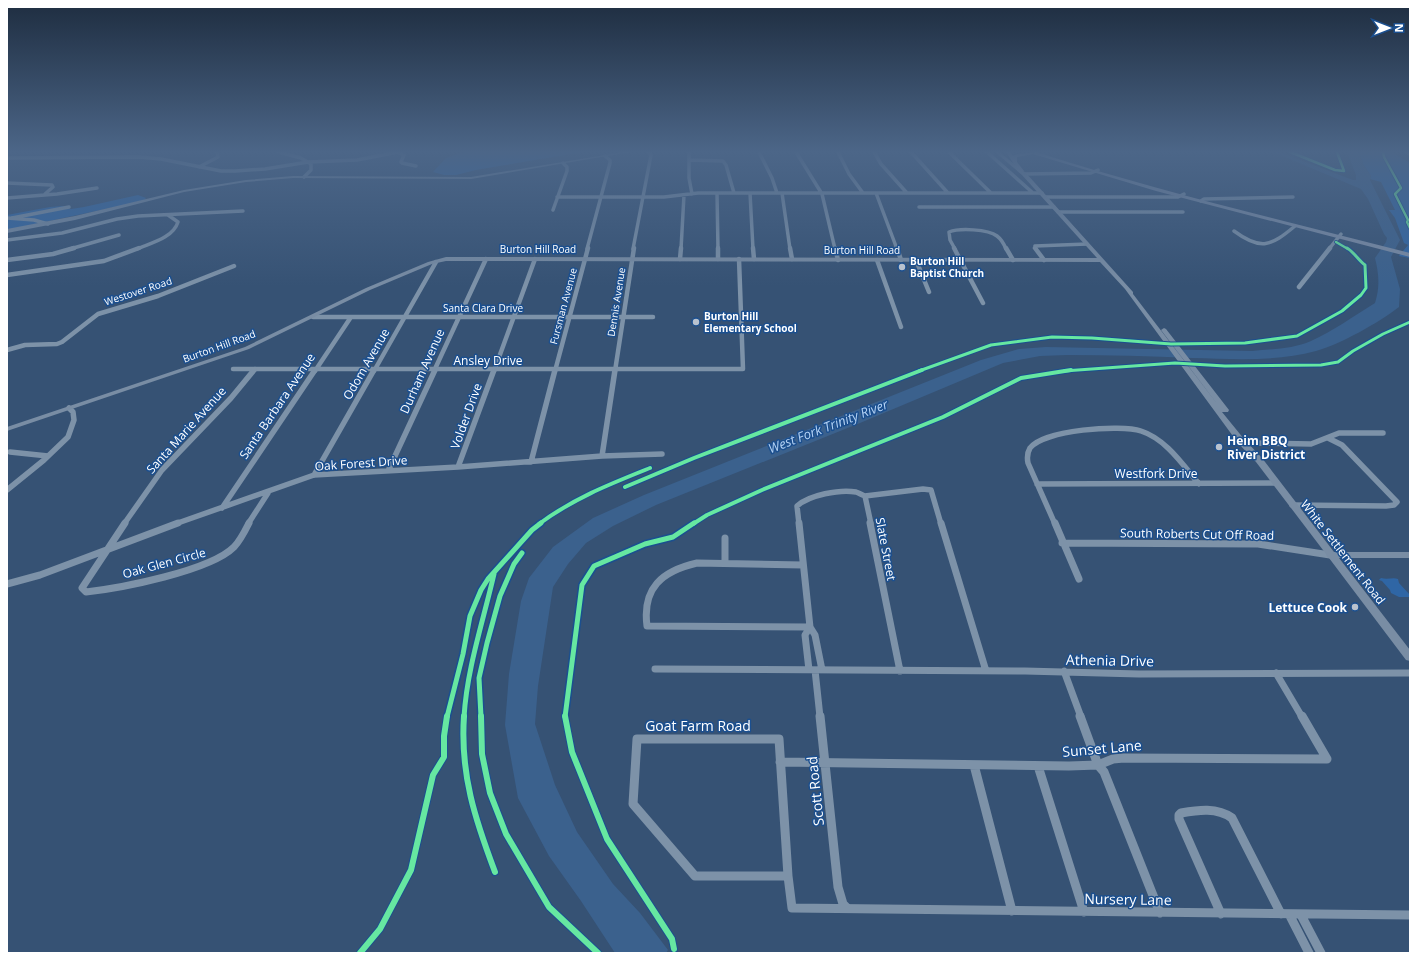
<svg xmlns="http://www.w3.org/2000/svg" width="1417" height="960" font-family="'Open Sans',sans-serif">
<style>
.green{fill:#2f66a5}
.water{fill:#3b618d}
.lines{fill:none;stroke-linecap:round;stroke-linejoin:round}
.street-far4{stroke:#7d92a8;stroke-width:3.5}
.street-far3{stroke:#7d92a8;stroke-width:4.5}
.street-far2{stroke:#7d92a8;stroke-width:5.5}
.street-far1{stroke:#7d92a8;stroke-width:7}
.street{stroke:#7d92a8;stroke-width:9}
.secondary{fill:#798da4;fill-rule:evenodd}
.primary{fill:#7d8ea7;fill-rule:evenodd}
.cycleway-far4-casing{stroke:#1b4f8f;stroke-width:4}
.cycleway-far3-casing{stroke:#1b4f8f;stroke-width:5}
.cycleway-far2-casing{stroke:#1b4f8f;stroke-width:6}
.cycleway-far1-casing{stroke:#1b4f8f;stroke-width:8}
.cycleway-casing{stroke:#1b4f8f;stroke-width:8}
.cycleway-far4{stroke:#66e7a1;stroke-width:2.5}
.cycleway-far3{stroke:#66e7a1;stroke-width:3}
.cycleway-far2{stroke:#66e7a1;stroke-width:4}
.cycleway-far1{stroke:#66e7a1;stroke-width:5}
.cycleway{stroke:#66e7a1;stroke-width:6}
.poi-dot{fill:#b9c2ce;stroke:#1b4f8f;stroke-width:1.5}
.labels{text-anchor:middle;dominant-baseline:central;stroke-width:3;stroke-linejoin:round;paint-order:stroke}
.far-street-label{font-size:10px;fill:#fff;stroke:#1b4f8f}
.far-poi-label{font-size:10px;font-weight:bold;fill:#fff;stroke:#1b4f8f;text-anchor:start}
.street-label{font-size:12px;fill:#fff;stroke:#1b4f8f}
.poi-label{font-size:12px;font-weight:bold;fill:#fff;stroke:#1b4f8f;text-anchor:start}
.water-label{font-size:13px;font-style:italic;fill:#b5d3f5;stroke:#1b4f8f}
.near-street-label{font-size:14px;fill:#fff;stroke:#1b4f8f}
</style>
<rect width="100%" height="100%" fill="#365274"/>
<path class="green" d="M464 152H583L476 170 456 175H444L433 172 446 158Z
M1359 152H1394L1393 153 1410 163V258L1399 256 1408 245 1404 243 1395 218 1389 210H1395L1381 182 1370 179 1371 176 1363 164Z
M138 195 146 198 143 201 7 230V215L50 207 63 206 71 209 84 207Z
M1381 578C1388 580 1393 577 1398 579L1399 583 1410 595V597H1399L1391 593 1390 590 1382 581 1379 580Z"/>
<path class="water" d="M1273 152H1279L1353 180H1356V175L1347 152H1359L1363 164 1371 176 1370 180 1400 240 1391 257 1400 289 1399 307C1378 323 1341 344 1316 351 1276 362 1233 359 1192 358 1150 356 1109 355 1067 355L1040 356 1003 363 860 423 656 505 613 526 586 543 568 564 553 587 538 686 535 724 555 785 577 832 613 884 640 913 668 950 666 953H615L581 901 549 856 518 798 505 725 509 674 521 601 529 578 553 547 593 518 644 495 981 360 1019 349 1046 347 1252 351C1272 349 1293 349 1311 341 1333 331 1354 316 1375 303 1380 287 1379 274 1375 258L1386 242 1387 238 1384 234 1368 199 1361 189Z"/>
<g class="lines">
<path class="street-far4" d="M279 152 301 158 311 164V170L304 177
M397 152 404 155 401 162 402 163 416 166
M689 152V178L692 194
M759 152 772 178 777 193
M796 152 822 194 835 249
M838 152 849 174 863 193
M874 152 881 164 907 193
M911 152 948 193
M949 152 991 193
M987 152 1033 193
M1406 152 1410 154
M7 158 139 157 161 159 221 171H235L265 169 308 162 357 160 398 152
M689 160 723 161 726 165 734 193
M199 167 218 157 217 152
M1024 174 1091 173 1098 170
M7 183 52 185 53 187 45 194
M717 193 718 249
M750 193 753 249
M782 193 790 249
M876 193 897 249
M557 197H664L698 193H1042
M1045 197H1178L1184 194
M7 198 57 194 97 188
M1201 201 1204 199 1293 197
M919 207H1054
M553 210 567 171V167L563 163
M1058 212H1183
M7 218 34 220 48 224
M12 218 69 207
M1234 231C1261 251 1271 246 1295 226
M7 240 62 233 117 219 138 216 243 211
M70 249 119 235
M137 249C151 243 173 238 178 222L168 215
M587 249 610 163V160L605 156
M633 249 651 155 649 152
M681 249 684 195
M955 249 950 240 949 232C959 228 988 229 997 236 1001 239 1004 244 1006 249
M1036 249 1035 246 1087 244
M1329 249 1341 234"/>
<path class="street-far3" d="M718 248V259
M753 248 754 259
M790 248 792 259
M835 248 838 260
M897 248 901 260
M954 248 983 303
M1006 248 1013 260
M1035 248 1044 260
M680 259 681 248
M7 260 53 254 74 248
M877 260 901 327
M916 260 929 292
M7 275 104 261 139 248
M1299 287 1330 248
M313 317H653
M7 350 25 345 57 344 62 342 98 314 158 296 234 266
M233 369H743L739 259
M253 371 255 369
M315 371 351 317
M374 371 436 262
M434 371 486 259
M494 371 535 259
M555 371 588 248
M615 371 634 248"/>
<path class="street-far2" d="M1250 443 1311 444 1339 433H1383
M10 452 48 456
M602 456 615 370
M531 462 555 370
M458 467 494 370
M388 471 435 370
M314 475 374 370
M1037 484 1275 483
M7 490 44 460 68 437 74 420 73 412 69 408
M1292 505 1386 506 1394 505 1397 502 1342 445 1328 438
M222 508 315 370
M124 524 162 470 231 398 254 370
M175 524 314 475 458 467 602 456 662 454
M248 524 268 493
M799 524 797 506C809 495 840 489 856 492 859 493 862 495 865 496
M871 524 865 496 923 489 931 490 941 524
M1055 524 1028 463C1027 458 1027 453 1030 448 1043 430 1121 424 1141 431 1166 439 1183 465 1199 484"/>
<path class="street-far1" d="M125 523 82 588 86 592C121 588 210 571 234 547 240 541 245 531 249 523
M799 523 810 627 815 635 822 670
M870 523 900 671
M941 523 986 671
M1055 523 1079 579
M725 538V563
M1062 543 1258 544 1330 555
M803 565 697 563C662 571 642 588 647 626L810 627
M7 584 40 575 178 523
M655 669 1025 671 1139 674 1410 673
M809 670 805 635 810 627
M815 670 820 717
M1064 671 1081 717
M1276 673 1302 717"/>
<path class="street" d="M820 716 838 887 843 904 847 908
M1080 716 1098 765 1104 772 1160 913
M637 739H779L788 876H695L633 804Z
M780 762 1069 766 1098 765 1113 759 1124 758 1327 759 1302 716
M974 765 1012 911
M1038 766 1084 912
M788 876 792 908 1410 915
M1221 914 1179 819V815L1181 813C1198 810 1217 807 1232 818L1281 914
M1289 914 1309 953
M1301 915 1321 953"/>
<path class="secondary" d="M623 152H631L471 179 293 178 246 182 184 192 75 220 7 233V229L75 216 184 190 246 180 293 176 471 177Z
M995 152H999L1026 173 1133 292V294L1218 405 1161 330 1164 328 1166 329 1229 410 1228 412H1222L1244 439 1262 458 1334 552H1410V558H1339L1410 650V661L1406 660 1329 558 1327 557 1326 554 1256 462 1238 443 1125 289 1100 262 446 261 432 264 370 290 249 349 7 431V427L245 347 366 288 428 262 446 257 1097 258 1022 175Z"/>
<path class="primary" d="M1006 152H1010L1013 156 1017 154 1039 152V153C1161 192 1286 221 1410 253V257L1156 191 1033 154 1017 157V162L1024 171 1019 172Z"/>
<defs>
<path id="cycleway-far4" d="M1290 152 1335 170 1344 171 1337 152
M1383 152 1384 157 1401 188 1395 194 1408 220 1407 222 1410 228
M1336 242 1348 249"/>
<path id="cycleway-far3" d="M919 371 991 345 1052 337 1092 338 1171 344 1245 343 1297 336 1342 311 1361 295 1366 288 1365 265C1358 260 1354 252 1347 248
M1064 371 1175 363 1225 366 1321 365 1338 362 1353 351 1383 334 1410 322"/>
<path id="cycleway-far2" d="M625 487 694 458 922 370
M539 524C574 498 610 484 650 468
M693 524 707 515 762 490 943 417 1021 378 1071 370"/>
<path id="cycleway-far1" d="M447 717 463 654 470 616 481 590 488 579 532 530 541 523
M464 717C467 668 483 622 494 574
M481 717 479 678 487 643 500 596 514 564 522 553
M565 717 582 585 594 566 645 544 673 537 694 523"/>
<path id="cycleway" d="M464 716C460 774 475 819 495 872
M481 716 482 754 490 793 506 834 549 907 598 953
M565 716 572 752 607 839 672 939 674 949
M360 953 380 929 411 870 433 775 444 757V736L447 716"/>
</defs>
<use href="#cycleway-far4" class="cycleway-far4-casing"/>
<use href="#cycleway-far3" class="cycleway-far3-casing"/>
<use href="#cycleway-far2" class="cycleway-far2-casing"/>
<use href="#cycleway-far1" class="cycleway-far1-casing"/>
<use href="#cycleway" class="cycleway-casing"/>
<use href="#cycleway-far4" class="cycleway-far4"/>
<use href="#cycleway-far3" class="cycleway-far3"/>
<use href="#cycleway-far2" class="cycleway-far2"/>
<use href="#cycleway-far1" class="cycleway-far1"/>
<use href="#cycleway" class="cycleway"/>
</g>
<linearGradient id="sky" x2="0" y2="1"><stop stop-color="#1e2d40"/><stop offset="0.53" stop-color="#4c6688"/><stop offset="1" stop-color="#4c6688" stop-opacity="0"/></linearGradient>
<rect width="1417" height="286" fill="url(#sky)"/>
<g class="poi-dot">
<circle cx="902" cy="267" r="4"/>
<circle cx="696" cy="322" r="4"/>
<circle cx="1219" cy="447" r="4"/>
<circle cx="1355" cy="607" r="4"/>
</g>
<g class="labels">
<g class="far-street-label">
<text x="538" y="249">Burton Hill Road</text>
<text x="862" y="250">Burton Hill Road</text>
<text transform="translate(138 291) rotate(-18)">Westover Road</text>
<text transform="translate(616 302) rotate(-81)">Dennis Avenue</text>
<text transform="translate(563 306) rotate(-75)">Fursman Avenue</text>
<text x="483" y="308">Santa Clara Drive</text>
<text transform="translate(219 346) rotate(-20)">Burton Hill Road</text>
</g>
<g class="far-poi-label">
<text x="910" y="261">Burton Hill<tspan x="910" dy="12">Baptist Church</tspan></text>
<text x="704" y="316">Burton Hill<tspan x="704" dy="12">Elementary School</tspan></text>
</g>
<g class="street-label">
<text x="488" y="360">Ansley Drive</text>
<text transform="translate(366 364) rotate(-60)">Odom Avenue</text>
<text transform="translate(422 371) rotate(-66)">Durham Avenue</text>
<text transform="translate(277 406) rotate(-56)">Santa Barbara Avenue</text>
<text transform="translate(466 416) rotate(-70)">Volder Drive</text>
<text transform="translate(186 430) rotate(-48)">Santa Marie Avenue</text>
<text transform="translate(361 463) rotate(-4)">Oak Forest Drive</text>
<text x="1156" y="473">Westfork Drive</text>
<text transform="translate(1197 534) rotate(1)">South Roberts Cut Off Road</text>
<text transform="translate(886 549) rotate(79)">Slate Street</text>
<text transform="translate(1343 552) rotate(52)">White Settlement Road</text>
<text transform="translate(164 563) rotate(-15)">Oak Glen Circle</text>
</g>
<g class="poi-label">
<text x="1227" y="440">Heim BBQ<tspan x="1227" dy="14">River District</tspan></text>
<text x="1347" y="607" text-anchor="end">Lettuce Cook</text>
</g>
<g class="water-label">
<text transform="translate(828 426) rotate(-21)">West Fork Trinity River</text>
</g>
<g class="near-street-label">
<text transform="translate(1110 660) rotate(1)">Athenia Drive</text>
<text x="698" y="725">Goat Farm Road</text>
<text transform="translate(1102 748) rotate(-5)">Sunset Lane</text>
<text transform="translate(815 791) rotate(-96)">Scott Road</text>
<text transform="translate(1128 899) rotate(1)">Nursery Lane</text>
</g>
</g>
<rect width="1417" height="960" fill="none" stroke="#ffffff" stroke-width="16"/>
<g transform="translate(1389 28) rotate(90)" stroke="#1b4f8f" stroke-width="3" paint-order="stroke">
<path d="M0-3L7 15L0 10L-7 15Z" fill="#ffffff"/>
<text y="-6" font-size="11" font-weight="bold" text-anchor="middle" fill="#ffffff">N</text>
</g>
</svg>
